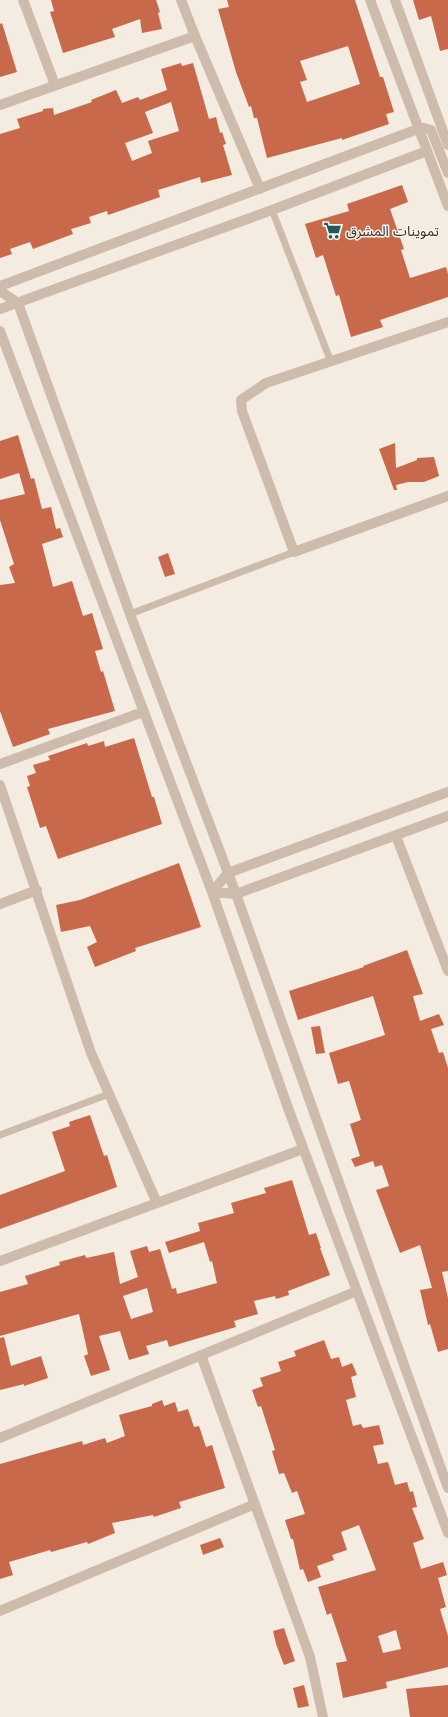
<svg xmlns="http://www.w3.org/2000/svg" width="448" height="1717" font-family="Jost,'Noto Sans Arabic',sans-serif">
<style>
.building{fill:#c8694b;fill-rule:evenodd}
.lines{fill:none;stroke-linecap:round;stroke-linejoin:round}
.service{stroke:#cdbbac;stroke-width:7}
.minor{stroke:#cdbbac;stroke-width:10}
.tertiary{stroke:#cdbbac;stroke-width:10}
.labels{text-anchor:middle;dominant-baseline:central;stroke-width:3;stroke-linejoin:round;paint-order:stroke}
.poi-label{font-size:14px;fill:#3b302b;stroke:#fbf5ee;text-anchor:start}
</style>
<rect width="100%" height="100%" fill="#f4ebe1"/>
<path class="building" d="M51 0H156L160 12 158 13 162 29 142 33 140 19 112 29 115 37 63 53 50 12 54 11Z
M227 0H355L380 77H383L394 112 386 114 389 124 342 140V138L267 158 257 118H254L251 106 249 107 236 72 218 9 229 7ZM348 46 360 84 307 102 300 82 307 80 300 61Z
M413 0H448V49L440 51 431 16 419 20Z
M2 23 17 72 0 77V24Z
M181 63 182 66 193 63 209 119 216 117 220 133 222 132 226 144 223 145 232 175 201 183 200 177 158 190 160 197 108 215 107 211 89 217 91 223 71 229 73 234 33 249 30 242 10 249 12 254 0 258V134L20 128 17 119 43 111V109L53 108 54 115 92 102 91 100 116 90 122 103 138 97 140 100 167 90 161 69ZM171 102 179 131 148 141 152 153 132 161 125 143 153 133 145 112Z
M402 185 408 202 390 209 404 249 401 250 410 278 446 267 448 274V297L380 320 383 327 351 337 339 295 336 296 323 255 316 258 305 224 349 211 347 204Z
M18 435 31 479 34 478 42 509 51 507 56 529 60 528 63 537 42 544 53 587 72 581 83 616 92 613 103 649 95 651 101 672 103 671 115 711 48 729 50 734 13 747 0 711V585L15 583 9 567 14 564 0 520V500L25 494 19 473 0 479V441Z
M395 443 396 468 417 460V458L434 457 439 476 424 482H408L396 485 397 490H394L379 449Z
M168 553 175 574 165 577 158 557Z
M134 738 152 797H154L162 824 58 859 46 826 40 828 27 787 30 786 27 776 36 773 33 765 50 760 48 756 87 743 88 746 104 741 105 747Z
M179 863 201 927 135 948 136 951 95 967 87 947 97 942 90 926 61 932 56 905 80 900Z
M407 950 423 994 413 996 420 1021 439 1014 444 1025 431 1029 439 1053 443 1052 448 1068V1271L442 1272 448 1298V1349L438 1352 430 1324 428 1325 420 1290 432 1288 420 1245 400 1253 376 1190 389 1186 382 1165 375 1167 373 1161 355 1167 351 1159 360 1156 350 1124 361 1120 349 1081 338 1084 329 1053 385 1035 373 996 298 1020 289 991 364 967 363 966Z
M320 1026 325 1053 316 1054 311 1027Z
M90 1115 104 1156 107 1155 117 1187 0 1229V1195L65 1171 52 1132 70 1126 69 1122Z
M292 1180 309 1235 316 1233 321 1248H320L330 1275 288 1291 289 1295 276 1299 275 1296 254 1301 258 1314 234 1321 236 1327 169 1347 167 1340 146 1346 149 1354 129 1360 120 1331 99 1336 110 1370 91 1376 84 1356 88 1354 79 1314 0 1336V1292L28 1284 25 1276 60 1265 59 1262 85 1255 86 1258 114 1252 120 1284 138 1277 130 1251 147 1246 149 1252 160 1249 172 1289 176 1288 177 1294 217 1283 212 1261 210 1262 204 1242 169 1253 165 1242 200 1231 198 1223 234 1213 231 1203 266 1193 264 1188ZM147 1288 153 1312 131 1319 123 1296Z
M4 1337 11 1366 41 1356 48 1378 24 1386V1384L0 1390V1338Z
M324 1340 331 1359 339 1357 342 1367 352 1363 357 1375 351 1377 356 1397 346 1400 353 1426 361 1424 363 1428 379 1425 384 1444 373 1446 378 1464 388 1462 395 1485 407 1482 410 1492 413 1491 417 1507 412 1508 424 1539 413 1543 421 1569 443 1562 447 1575 438 1578 446 1607 440 1609 448 1636V1667L386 1682 387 1688 343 1698 336 1663 347 1661 331 1613 327 1615 318 1587 376 1570 359 1525 341 1532 347 1550 332 1555 334 1560 317 1566 321 1577 308 1582 303 1569 300 1570 293 1539H291L285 1520 305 1514 297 1491 292 1493 284 1473 279 1474 272 1451 275 1450 261 1406 258 1407 252 1390 263 1386 260 1378 281 1371 278 1362 296 1356 294 1351ZM396 1630 401 1649 383 1653 378 1636Z
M162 1400 164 1406 175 1402 178 1412 188 1409 194 1427 199 1426 206 1447 212 1445 225 1488 179 1502 181 1508 154 1517 153 1515 112 1523 115 1533 88 1544 87 1542 51 1552 50 1550 9 1562 13 1575 0 1579V1464L82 1441 83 1445 105 1438 107 1443 125 1436 119 1415 152 1406V1404Z
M220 1538 224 1547 203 1555 200 1545Z
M284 1628 295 1661 284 1665 276 1644 273 1631Z
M304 1685 309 1706 298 1708 293 1688Z
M448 1685V1717H410L406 1689Z"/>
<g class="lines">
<path class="service" d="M272 210 331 362
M130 614 294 552
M0 1135 109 1094"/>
<path class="minor" d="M23 0 55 85
M181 0 195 36 260 189
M0 105 195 36
M448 322 266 383 241 400 242 411 294 552 448 496
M0 764 143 712
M0 785 91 1053 157 1203
M396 836 448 971
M0 904 37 890
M0 1261 303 1149
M201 1355 310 1657 323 1717
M0 1438 357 1291
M0 1611 255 1504"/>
<path class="tertiary" d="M370 0 448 206
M395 0 448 145
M0 286 418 129 424 128 431 130 448 173
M0 291 18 303 130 614 236 894 448 1488
M0 309 272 210 427 151
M0 331 212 892 288 1108 448 1533
M212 892 228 873 448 792
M212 892 236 894 448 816"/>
</g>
<defs>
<symbol id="supermarket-bare" viewBox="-9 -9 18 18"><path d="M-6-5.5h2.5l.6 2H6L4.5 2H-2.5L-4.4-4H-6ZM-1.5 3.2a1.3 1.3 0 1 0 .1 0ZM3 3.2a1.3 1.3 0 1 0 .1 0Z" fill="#1f5a5e" stroke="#fbf5ee" stroke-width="2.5" paint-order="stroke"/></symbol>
</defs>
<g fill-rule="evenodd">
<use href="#supermarket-bare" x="320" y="218" width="25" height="25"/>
</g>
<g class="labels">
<g class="poi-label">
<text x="346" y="231">تموينات المشرق</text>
</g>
</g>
</svg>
